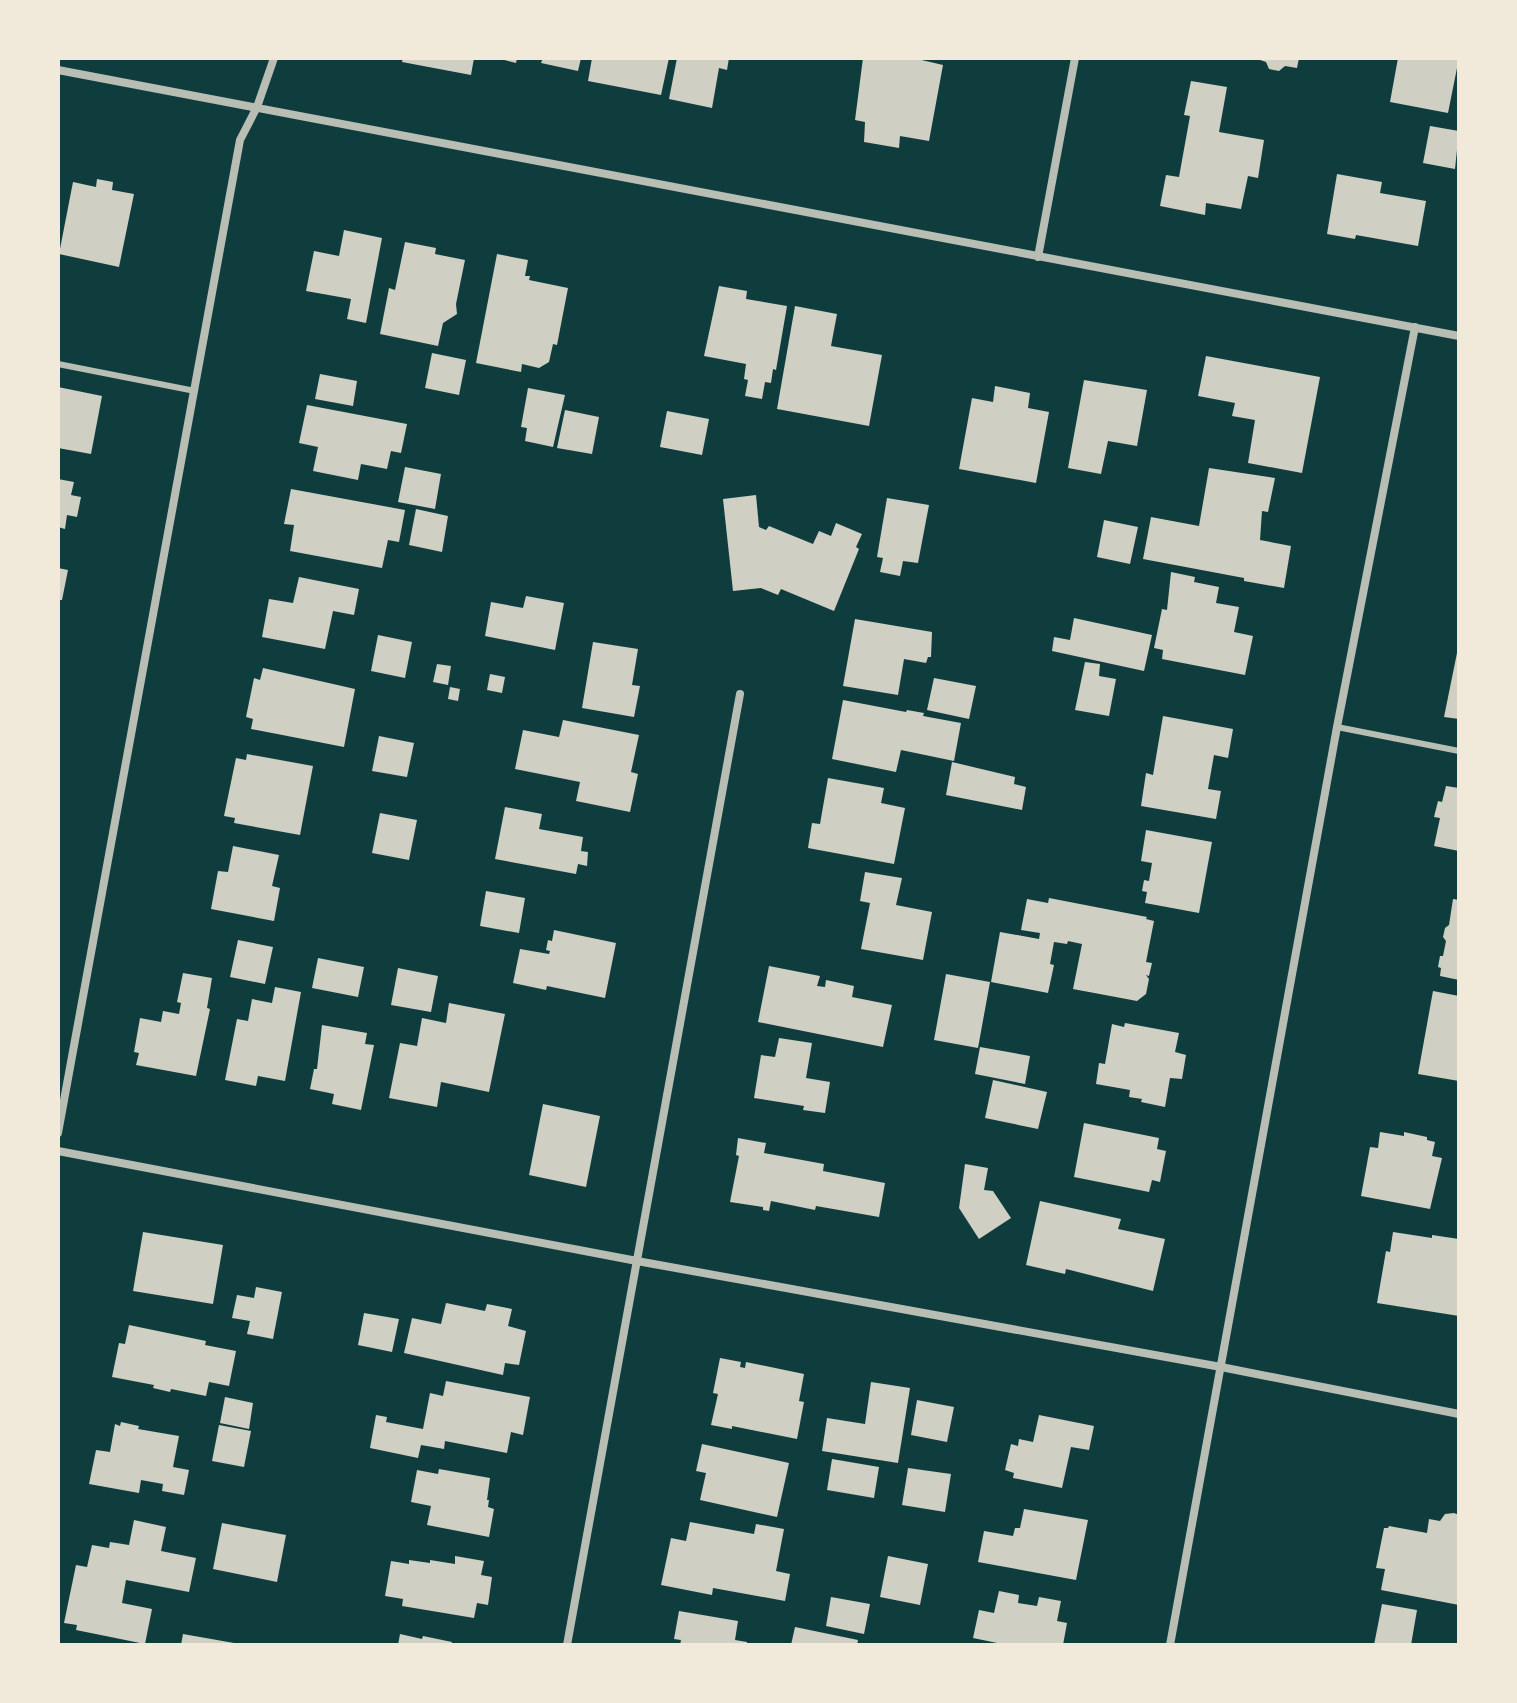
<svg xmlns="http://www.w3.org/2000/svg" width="1517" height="1703" font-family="'Source Sans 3',sans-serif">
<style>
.building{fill:#cfcfc3}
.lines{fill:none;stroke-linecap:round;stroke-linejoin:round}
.service{stroke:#b8beb3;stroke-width:6}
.minor{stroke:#b8beb3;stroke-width:8}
</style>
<rect width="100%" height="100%" fill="#0f3d3e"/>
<path class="building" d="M403 58H474L471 75 402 62Z
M497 58H517L516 63Z
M543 58H581L578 71 541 63Z
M592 58H669L661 95 588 81Z
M677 58H729L727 70 719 68 712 108 669 99Z
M863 58H913L943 65 929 141 900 136 899 148 864 142 865 122 855 120Z
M1254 58H1299L1297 68 1285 66 1279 71 1269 69 1266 62Z
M1398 58H1459L1448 113 1390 102Z
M1191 81 1227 87 1219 132 1264 140 1258 178 1248 176 1241 209 1206 203 1205 215 1160 206 1166 175 1179 177 1190 116 1184 115Z
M1430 126 1459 131 1455 169 1423 163Z
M1337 174 1382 182 1380 193 1426 201 1418 246 1356 235 1355 239 1327 234Z
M97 179 113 182 112 190 134 194 119 267 59 254 73 182 96 187Z
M344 230 382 238 366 323 347 319 351 299 306 291 314 251 339 256Z
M405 242 436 248 435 254 465 260 456 304 457 314 443 323 438 346 380 334 389 288 395 290Z
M497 254 528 260 525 276H530L529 280 568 288 557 345 553 344 549 362 539 368 522 364 521 372 476 363Z
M719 286 747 291 746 299 787 306 776 370 773 369 771 383 765 382 762 399 745 396 748 380 744 379 746 364 704 356Z
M795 306 837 314 831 346 882 355 869 426 777 409Z
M432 353 466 360 459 395 425 388Z
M1206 356 1320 377 1302 473 1248 463 1255 420 1232 416 1235 403 1198 396Z
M320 374 357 381 353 406 315 399Z
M1084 380 1147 390 1137 446 1108 441 1101 474 1068 468Z
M995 386 1030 393 1028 408 1049 412 1036 483 959 469 972 398 993 402Z
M58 387 102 396 91 454 58 448Z
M528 388 565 395 553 447 525 441 527 428 521 427Z
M307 405 407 424 401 453 391 451 387 469 361 464 358 480 313 471 318 447 299 443Z
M565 410 599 417 592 454 557 448Z
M667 411 709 419 702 455 660 447Z
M405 467 441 474 435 509 398 502Z
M1209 468 1275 478 1268 512 1262 511 1260 540 1291 546 1284 588 1244 581V578L1143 559 1151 517 1199 526Z
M58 479 74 482 71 495 81 497 77 517 67 515 65 529 58 527Z
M291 489 405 510 399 542 388 540 382 568 290 551 294 525 284 524Z
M756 495 759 527 766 530 769 526 813 544 819 531 831 536 836 523 862 534 856 547 859 549 834 611 781 589 778 595 761 588 733 591 723 499Z
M887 498 929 505 918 563 903 561 900 576 880 572 883 558 877 557Z
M416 509 448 516 442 552 409 545Z
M1104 520 1138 527 1130 564 1097 557Z
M58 568 68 570 62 600H58Z
M1171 572 1195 577 1194 582 1219 587 1216 603 1239 607 1234 632 1253 636 1245 675 1162 659 1163 650 1154 648 1162 609 1167 610Z
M299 577 359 589 354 615 333 611 325 649 262 637 269 599 293 603Z
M526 596 564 603 555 650 485 636 491 602 523 608Z
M1074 618 1152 635 1144 671 1052 651 1054 637 1070 640Z
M855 619 932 632 931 657H928L926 663 904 659 898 695 843 686Z
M378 635 412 642 405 678 371 671Z
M593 642 638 649 632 685 640 686 634 717 582 708Z
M1458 648H1459V719L1444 717Z
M1085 662 1100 664 1099 676 1116 679 1109 716 1075 710Z
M437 664 451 666 448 685 433 682Z
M263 668 355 689 344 747 251 729 253 719 246 717 254 678 260 680Z
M490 674 505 677 502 693 487 690Z
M934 678 976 686 969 719 927 710Z
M450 687 460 689 458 701 448 699Z
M843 700 906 712 907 710 924 713 923 716 961 723 954 761 901 750 896 772 832 759Z
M1163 716 1233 729 1228 758 1214 755 1208 789 1221 791 1216 819 1141 806 1146 773 1153 775Z
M563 720 639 735 631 772 638 774 630 812 576 801 580 782 515 769 523 730 559 737Z
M379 736 414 743 407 777 372 771Z
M247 754 313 766 300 835 234 823 235 818 224 816 236 758 246 760Z
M952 762 1015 777 1014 784 1026 787 1022 810 946 795Z
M828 778 884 788 881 803 905 808 894 864 808 848 812 823 820 824Z
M1446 786 1459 788V851L1434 846 1440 818 1434 817 1438 801 1442 802Z
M505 807 542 814 539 829 583 837 581 851 588 852 587 866 578 864 576 874 495 859Z
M380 813 417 820 409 860 372 853Z
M1146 830 1212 842 1199 913 1145 903 1147 892 1142 891 1144 880 1149 881 1152 863 1141 861Z
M233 846 279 855 272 886 280 888 274 921 211 909 218 871 228 872Z
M865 872 902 878 896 905 932 912 923 960 861 949 870 903 860 901Z
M486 891 525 898 519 933 480 926Z
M1049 898 1147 917 1146 919 1154 921 1146 962 1152 963 1149 976 1146 975 1149 979 1146 994 1137 1001 1073 989 1082 944 1068 941 1067 944 1054 942 1050 964 1054 965 1048 993 991 982 1000 932 1039 939 1040 933 1021 930 1027 899 1048 903Z
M1453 899 1459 900V980L1440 976 1441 968 1438 967 1440 956H1443L1446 941 1443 937 1445 928 1449 925Z
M554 930 616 943 605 998 547 986 546 990 513 983 520 949 549 954 550 951 546 950 548 940 552 941Z
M238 940 273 947 265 984 230 977Z
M318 958 364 967 358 997 312 988Z
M769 966 820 976 817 986 825 987 826 980 854 986 852 997 892 1005 883 1047 758 1022Z
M398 968 438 976 431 1012 391 1005Z
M183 973 212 978 207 1008 210 1009 196 1076 136 1065 139 1053 134 1052 140 1018 161 1022 163 1011 179 1014 181 1003 177 1002Z
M946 974 990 982 978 1048 934 1040Z
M275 987 301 992 285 1081 258 1076 256 1086 225 1080 237 1019 248 1021 252 999 272 1003Z
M1433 991 1459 996V1081L1418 1074Z
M449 1003 505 1014 489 1092 441 1082 437 1107 389 1098 400 1043 417 1046 422 1018 446 1023Z
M1125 1023 1179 1033 1175 1052 1186 1055 1182 1079 1170 1078 1165 1107 1141 1102 1142 1099 1129 1097 1130 1090 1096 1084 1099 1063 1105 1064 1112 1024 1124 1027Z
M322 1025 367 1033 365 1044 374 1045 361 1110 332 1104 334 1094 310 1089 314 1069H317Z
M779 1038 812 1043 806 1078 830 1082 825 1113 803 1110 804 1106 754 1098 761 1055 775 1057Z
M980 1047 1030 1056 1025 1084 975 1074Z
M993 1080 1047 1092 1038 1129 985 1118Z
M543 1104 600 1116 586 1187 529 1175Z
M1084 1123 1159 1138 1157 1149 1166 1151 1160 1182 1152 1180 1149 1192 1074 1177Z
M1380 1132 1404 1136V1132L1427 1137V1140L1435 1142 1432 1156 1442 1158 1430 1209 1361 1196 1370 1147 1378 1148Z
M738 1138 766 1143 764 1153 824 1164 823 1171 885 1183 879 1217 816 1206 815 1210 771 1201 769 1211 763 1210V1207L730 1202 739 1156 736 1155Z
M965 1164 988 1168 984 1190 993 1191 1011 1218 979 1239 959 1208Z
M1040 1201 1121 1219 1118 1229 1165 1239 1153 1291 1066 1269 1065 1274 1026 1265Z
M143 1232 223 1245 213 1304 133 1291Z
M1393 1232 1432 1238V1235L1459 1239V1316L1377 1303 1386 1251 1390 1252Z
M256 1287 282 1292 273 1339 247 1334 250 1321 232 1318 237 1295 254 1298Z
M446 1303 485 1311 487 1304 512 1309 508 1326 526 1331 519 1365 505 1363 503 1375 404 1353 412 1318 441 1324Z
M364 1313 399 1319 392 1352 358 1345Z
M129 1325 206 1341 205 1345 236 1351 229 1386 209 1382 206 1396 171 1389 170 1392 153 1388 154 1385 112 1377 119 1343 125 1344Z
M720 1358 741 1362 740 1367 745 1368 746 1362 804 1374 799 1401 804 1402 797 1439 732 1426V1429L711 1425 718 1394 713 1393Z
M446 1381 530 1397 523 1435 511 1432 507 1453 445 1441 444 1449 421 1445 418 1458 370 1448 376 1415 387 1417 386 1422 423 1429 430 1393 443 1396Z
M871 1382 910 1388 898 1463 822 1451 827 1418 865 1424Z
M225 1397 253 1403 249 1429 220 1423Z
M917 1400 954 1407 947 1442 911 1435Z
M1039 1415 1094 1426 1089 1450 1071 1447 1062 1488 1013 1478 1014 1473 1005 1470 1011 1444 1018 1446 1019 1439 1033 1442Z
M121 1422 139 1426 138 1429 179 1436 173 1467 189 1470 184 1495 162 1491 163 1484 141 1480 139 1493 89 1484 96 1450 110 1452 115 1424 120 1426Z
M219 1425 251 1431 244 1467 212 1461Z
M702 1444 789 1463 777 1517 700 1500 706 1473 696 1471Z
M832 1459 879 1467 874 1498 827 1490Z
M908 1468 951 1474 945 1512 902 1505Z
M439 1469 490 1478 487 1500H489L488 1507 494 1509 489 1537 427 1525 431 1506 411 1502 417 1470 438 1474Z
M1024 1509 1088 1520 1076 1580 978 1562 984 1531 1013 1536 1015 1528H1020Z
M1454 1513 1459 1515V1605L1381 1590 1385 1569 1376 1568 1384 1528H1388L1389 1526 1427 1533 1429 1519 1440 1521 1445 1514Z
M134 1520 166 1527 161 1551 196 1558 189 1592 126 1580 122 1603 152 1609 145 1644 76 1630 77 1625 64 1623 76 1565 87 1567 92 1545 109 1548 110 1542 129 1545Z
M690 1522 754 1534 756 1524 784 1529 776 1571 790 1574 785 1601 713 1588 712 1595 661 1585 671 1538 686 1541Z
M222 1523 286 1535 277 1582 213 1569Z
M455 1556 484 1561 481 1575 492 1577 488 1605 477 1603 474 1618 402 1606 403 1599 385 1596 391 1561 409 1564V1560L430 1563V1560L455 1564Z
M888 1556 928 1564 920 1605 880 1597Z
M999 1591 1019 1595 1018 1603 1037 1606 1039 1597 1061 1601 1057 1621 1067 1623 1063 1645H1007L973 1638 979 1610 994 1613Z
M831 1597 870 1604 864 1634 826 1626Z
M1382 1604 1417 1610 1411 1645H1374Z
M679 1611 738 1621 735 1640 747 1642V1645H680L681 1640 674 1639Z
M795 1627 858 1640 857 1645H791Z
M183 1634 234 1643V1645H181Z
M400 1634 422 1639 423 1636 452 1642 451 1645H398Z"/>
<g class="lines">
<path class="service" d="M58 364 195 391
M1337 727 1459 751"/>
<path class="minor" d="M58 70 1459 336
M1038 257 1075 58
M58 1133 240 140 257 107 274 58
M58 1151 637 1261 1221 1367 1459 1414
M567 1645 740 694
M1170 1645 1337 727 1415 327"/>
</g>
<rect width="1517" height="1703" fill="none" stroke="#f1e9da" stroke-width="120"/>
</svg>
